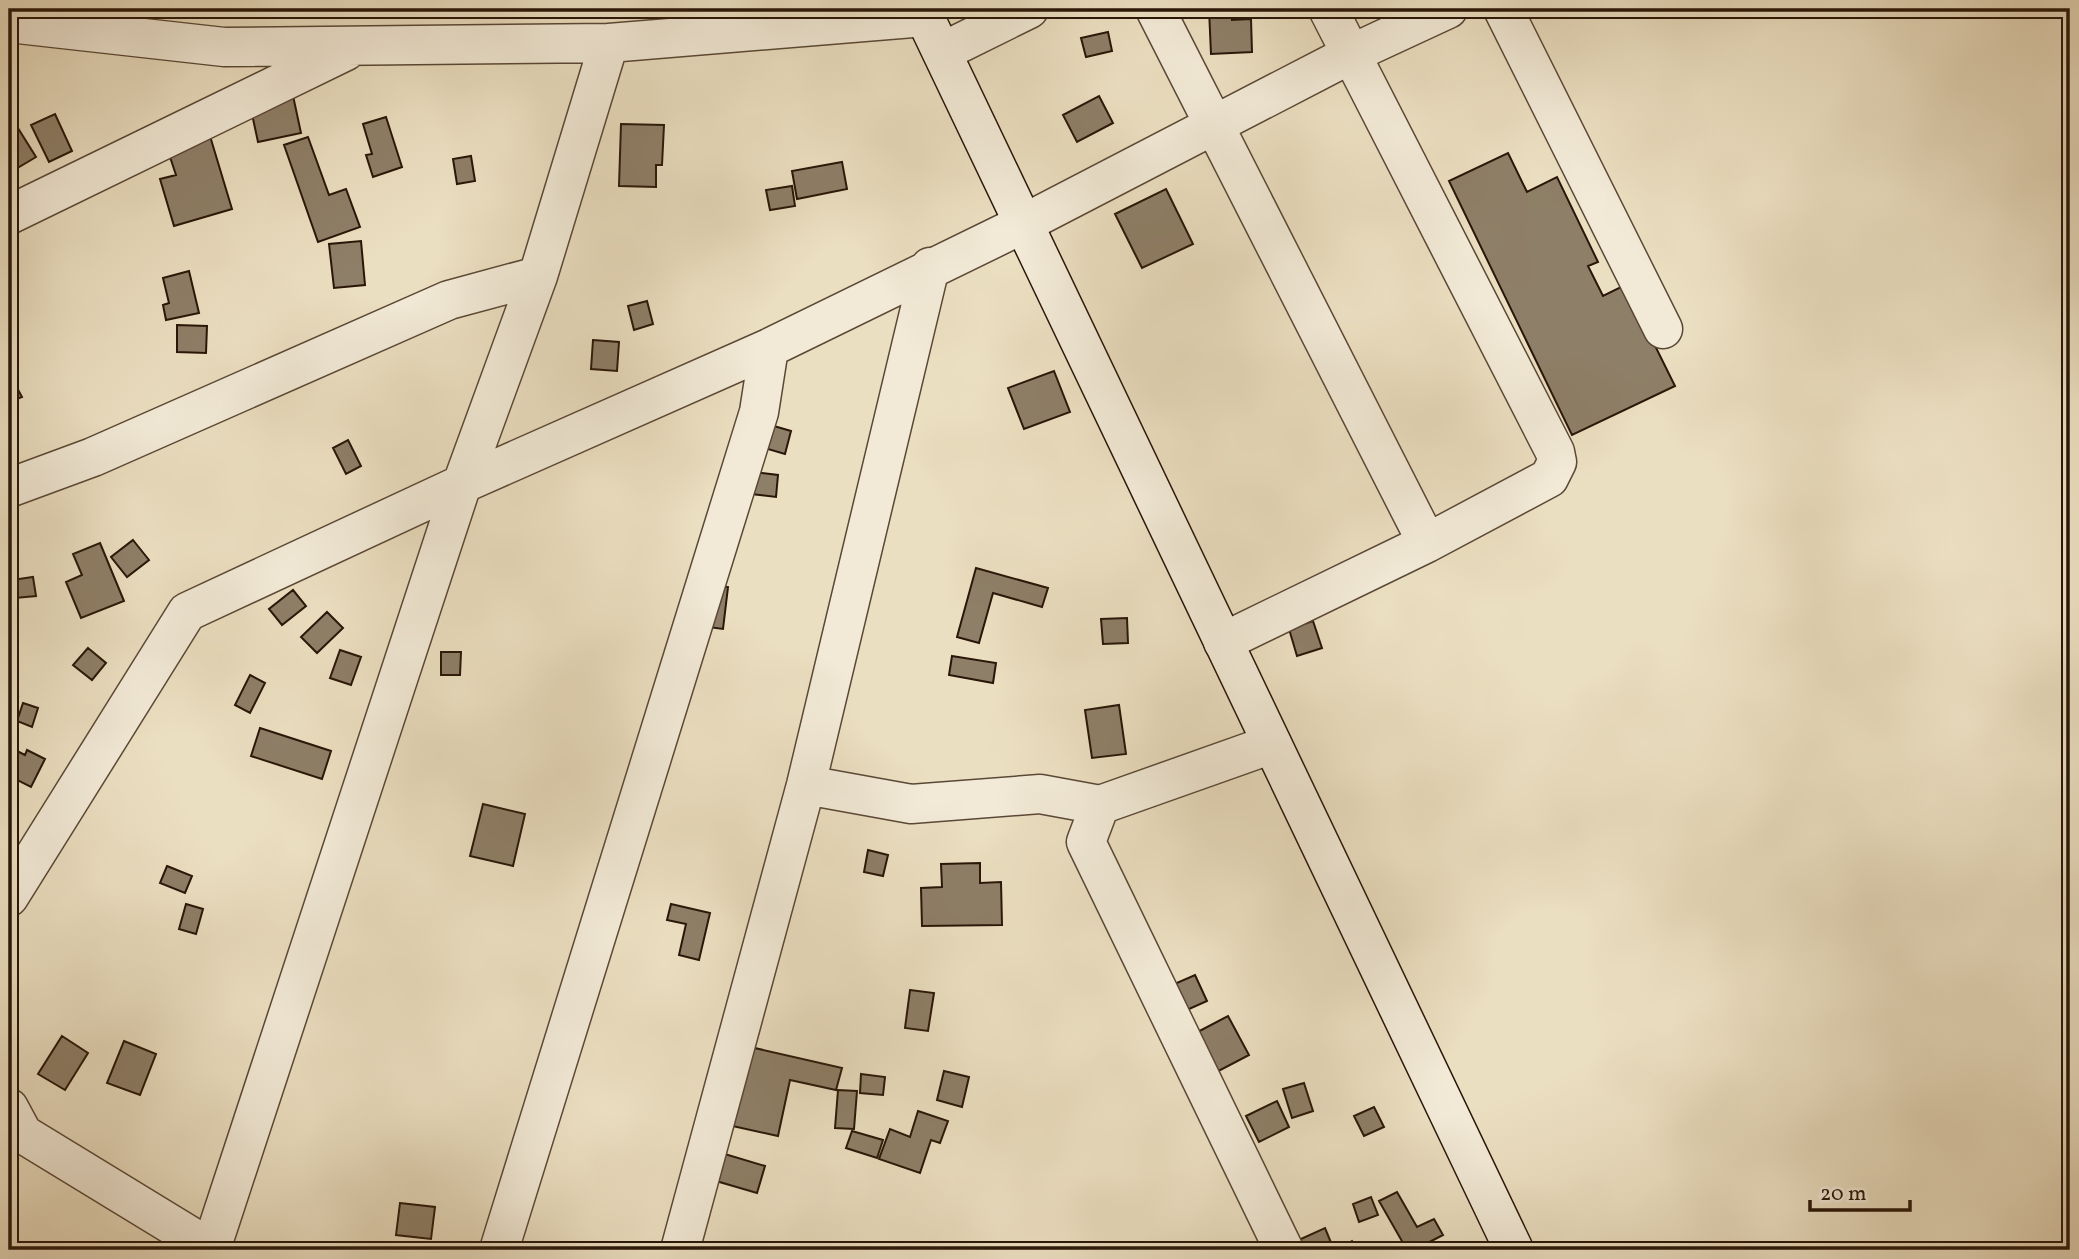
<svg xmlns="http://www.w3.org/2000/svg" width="2079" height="1259" font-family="Vollkorn,serif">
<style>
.building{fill:#8e7f68;stroke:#291608;stroke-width:2}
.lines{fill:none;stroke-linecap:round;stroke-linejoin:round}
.street-casing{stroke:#5a4836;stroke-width:41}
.secondary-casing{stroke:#291608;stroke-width:41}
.street{stroke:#f2ead7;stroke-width:38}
.secondary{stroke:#f2ead7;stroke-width:38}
</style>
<rect width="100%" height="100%" fill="#ebdfc1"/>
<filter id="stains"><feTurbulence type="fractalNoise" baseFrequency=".00286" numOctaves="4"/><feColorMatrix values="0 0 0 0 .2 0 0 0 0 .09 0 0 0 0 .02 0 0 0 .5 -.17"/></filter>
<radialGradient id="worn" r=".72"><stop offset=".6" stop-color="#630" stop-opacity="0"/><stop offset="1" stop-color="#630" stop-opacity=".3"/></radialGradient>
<path class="building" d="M1209 9H1232V20L1251 19 1252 52 1211 54Z
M1108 32 1112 51 1086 57 1081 38Z
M292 91 301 133 258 142 249 100Z
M1099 96 1113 123 1077 142 1063 115Z
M55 114 72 151 49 162 31 125Z
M11 117 36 157 9 173V118Z
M386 117 402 167 373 177 366 155 372 154 363 124Z
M621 124 664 125 662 165H656V187L619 186Z
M210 136 232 209 174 226 160 179 176 175 167 148Z
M308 137 329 195 346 189 360 227 318 242 284 145Z
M1508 153 1527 192 1557 177 1598 262 1588 266 1603 296 1625 285 1675 386 1572 435 1449 181Z
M471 156 475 181 457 184 453 159Z
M842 162 847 189 797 199 792 171Z
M792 186 795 206 770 210 766 190Z
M1166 189 1193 244 1142 268 1115 214Z
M361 241 365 285 334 288 329 244Z
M189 271 199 313 166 320 163 305 169 303 163 278Z
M647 301 653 324 634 330 628 306Z
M177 325 207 326 206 353 177 352Z
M593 340 619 342 617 371 591 369Z
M1054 371 1070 412 1024 429 1008 388Z
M9 373 22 397 9 402Z
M760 422 791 431 785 454 754 445Z
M348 440 361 466 346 474 333 448Z
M745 471 778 475 776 497 743 493Z
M133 540 149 560 127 577 111 557Z
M100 543 124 601 81 618 66 582 82 575 73 554Z
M976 568 1048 588 1042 607 993 593 979 643 957 637Z
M33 577 36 596 15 598 12 580Z
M689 582 728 587 723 629 684 624Z
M293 590 306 606 282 625 269 609Z
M327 612 343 628 317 653 301 637Z
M1127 618 1128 643 1103 644 1101 619Z
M1313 621 1322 648 1297 656 1289 629Z
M88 648 106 663 92 680 73 665Z
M340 650 361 657 351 685 330 678Z
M441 652H461L460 675H441Z
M952 656 996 663 993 683 949 675Z
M250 675 265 683 250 713 235 705Z
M9 683 18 696 9 703Z
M23 703 38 708 32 727 17 721Z
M1119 705 1126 754 1092 758 1085 710Z
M260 728 331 751 322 779 251 756Z
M9 747 25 755 27 750 45 759 31 787 9 776Z
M483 804 525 814 513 866 470 856Z
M868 850 888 855 883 876 864 872Z
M980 863V883L1001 882 1002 925 922 926 921 888 942 887 941 864Z
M167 866 192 876 185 893 160 883Z
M186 904 203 909 196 934 179 929Z
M671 904 710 913 699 960 679 955 686 924 667 920Z
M1195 975 1207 1001 1169 1018 1156 992Z
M910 990 934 993 928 1031 905 1028Z
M1228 1016 1249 1055 1211 1075 1190 1036Z
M62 1036 88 1053 65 1090 38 1074Z
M124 1041 156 1054 140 1095 107 1083Z
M746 1046 842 1068 836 1090 790 1080 778 1136 728 1125Z
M944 1071 969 1077 962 1107 937 1100Z
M861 1074 885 1077 883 1095 860 1093Z
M1304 1083 1313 1111 1292 1118 1283 1089Z
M838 1090 857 1091 854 1129 835 1128Z
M1277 1101 1289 1127 1259 1142 1246 1116Z
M1374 1107 1384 1127 1364 1136 1354 1116Z
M918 1111 948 1121 940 1143 931 1140 920 1173 879 1159 890 1129 910 1137Z
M852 1131 883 1140 877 1158 846 1148Z
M708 1149 765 1166 757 1193 699 1176Z
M1397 1192 1417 1227 1434 1219 1443 1235 1414 1250H1407L1379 1201Z
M1371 1197 1378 1215 1359 1222 1353 1204Z
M400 1203 435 1207 431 1239 396 1235Z
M1325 1228 1332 1245 1321 1250H1282L1281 1248Z
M1352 1241 1358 1250H1337Z"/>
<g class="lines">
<defs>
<path id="street" d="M1155 9 1427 543
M1503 9 1663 329
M9 23 224 47 609 43 925 17
M942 52 1029 9
M9 215 346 51
M9 488 93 457 449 300 538 276
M1223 642 1427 543 1549 478 1557 462 1555 452 1328 9
M806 785 911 804 1040 794 1100 805 1272 744
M1100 805 1086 842 1284 1250
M9 897 187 612 462 484 769 348 1023 224 1351 54 1448 9
M9 1108 23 1134 213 1250
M211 1249 462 484 538 276 609 43
M499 1250 759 412 769 348
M680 1250 806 785 930 267"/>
<path id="secondary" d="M921 9 1514 1250"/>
</defs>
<use href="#street" class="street-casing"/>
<use href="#secondary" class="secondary-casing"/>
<use href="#street" class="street"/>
<use href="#secondary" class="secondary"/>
</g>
<rect width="2079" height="1259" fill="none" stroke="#ebdfc1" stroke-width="35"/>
<rect x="10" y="10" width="2058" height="1238" fill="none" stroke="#291608" stroke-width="3.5"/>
<rect x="18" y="18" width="2044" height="1224" fill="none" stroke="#291608" stroke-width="2"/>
<path d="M1810 1200v10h100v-10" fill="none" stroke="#291608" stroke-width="3.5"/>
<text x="1820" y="1200" font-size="21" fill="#291608" stroke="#f2ead7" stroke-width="5" paint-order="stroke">20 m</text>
<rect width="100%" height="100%" filter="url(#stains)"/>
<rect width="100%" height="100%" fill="url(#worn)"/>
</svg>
